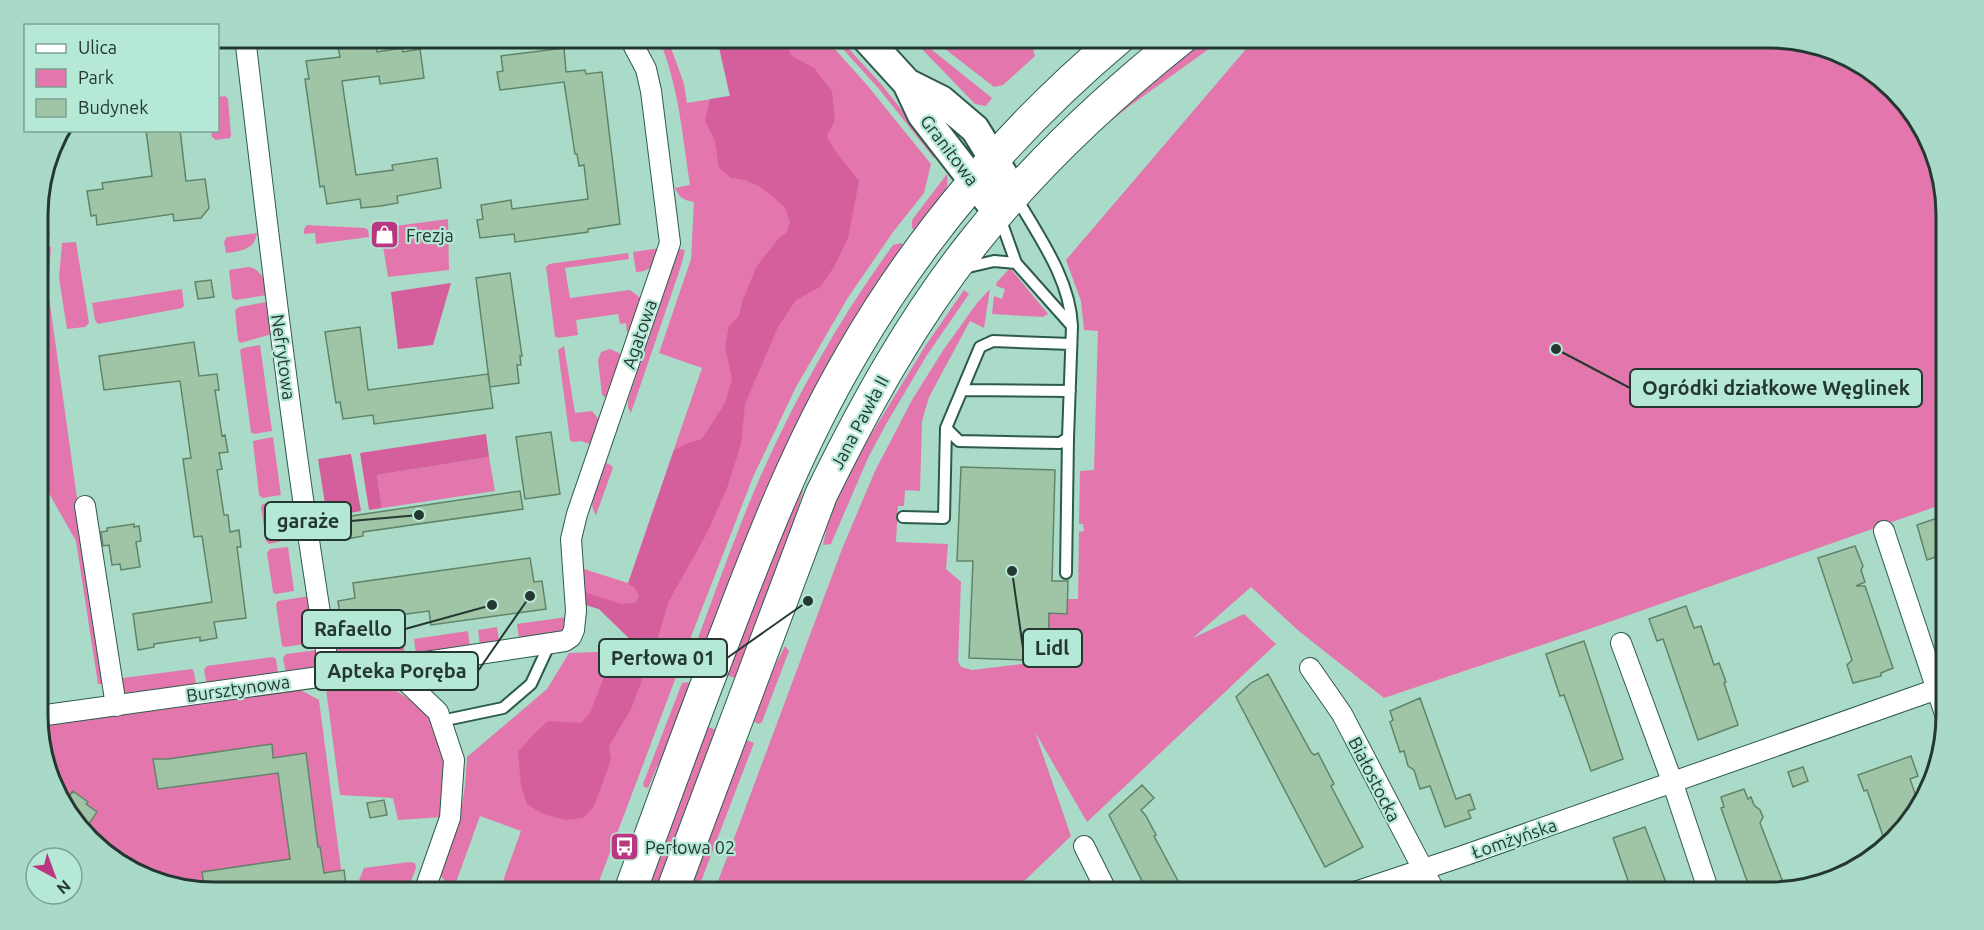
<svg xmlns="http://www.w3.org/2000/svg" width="1984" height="930" font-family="Ubuntu,sans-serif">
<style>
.green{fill:#e377ad}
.forest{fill:#d55e9c}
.building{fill:#9fc4a6;stroke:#618468;stroke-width:1.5}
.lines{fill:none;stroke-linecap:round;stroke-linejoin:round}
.lane-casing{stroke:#2c5b4c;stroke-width:14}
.street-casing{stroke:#2c5b4c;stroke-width:22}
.secondary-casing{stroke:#2c5b4c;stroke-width:32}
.primary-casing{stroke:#2c5b4c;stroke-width:34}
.lane{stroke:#fff;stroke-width:10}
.street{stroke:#fff;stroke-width:20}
.secondary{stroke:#fff;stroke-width:28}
.primary{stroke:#fff;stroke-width:32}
.labels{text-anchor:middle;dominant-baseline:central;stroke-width:4.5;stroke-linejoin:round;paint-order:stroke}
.street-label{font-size:18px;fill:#243831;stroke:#b5e8d5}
.poi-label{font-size:18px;fill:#243831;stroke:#b5e8d5;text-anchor:start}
.rim{fill:none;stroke:#243831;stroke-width:3}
.leader{fill:none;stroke:#243831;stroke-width:2}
.callout-dot{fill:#243831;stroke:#b5e8d5;stroke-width:2}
.callout{fill:#b5e8d5;stroke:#243831;stroke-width:2}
.callout-label{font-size:20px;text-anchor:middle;font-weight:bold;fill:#243831}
</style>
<rect width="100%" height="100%" fill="#a9dbc8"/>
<path class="green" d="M1260 37 1769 38 1837 51 1910 107 1945 192 1946 503 1595 627 1384 698 1300 632 1251 587 1193 638 1244 614 1276 644 1087 822 1035 732 1071 836 1013 892H714L842 549 875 471 912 400 944 349 977 303 990 289 984 328 970 321 929 397 922 421 920 491 905 490 904 506H898L896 542 948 544 946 569 961 582 958 661 961 667 972 670 1048 661 1049 613 1067 614 1068 599H1078L1079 532 1084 531 1083 524H1079L1080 471 1094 470 1098 331 1084 330 1081 301 1066 260 1252 42Z
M717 38H825L867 85 931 164 924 193 893 232 847 299 796 387 753 477 682 660 633 642 599 609 586 605 583 572 584 569 628 583 702 368 659 353 691 259 694 202C683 200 680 198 675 188L690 185C683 139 679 92 663 49L670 45 684 84 687 103 730 96Z
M833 38H839L881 84 941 159 934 158 879 89Z
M931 38H1030L1035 56 1003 85 994 87Z
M1204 38H1224L1131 105 1079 146Z
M921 41 992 98 986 106 975 104 917 44Z
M225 96 228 99 231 135 230 138 216 140 212 137 211 131 218 130V97Z
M947 174C950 200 934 215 920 234L912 228V220Z
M43 184 50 236 48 239 38 240V203Z
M448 219 449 270 388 277 380 228Z
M307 225 365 228 368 230 369 237 316 244 315 233 304 234V229Z
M257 233C255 250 240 251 226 253L224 242 227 237Z
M76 242 89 323 85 327 67 329 59 278 62 243Z
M901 243 908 249 703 667 691 663 690 660C712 601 733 540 758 482 795 398 839 319 893 245Z
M51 247 48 290 103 684H98L76 541 38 474V249Z
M661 248C655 263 653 271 636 272L633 252Z
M679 249 685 250 681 266 631 413 628 407V400Z
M628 253 629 259 565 268 570 298 630 290 642 299 630 330 627 332 626 323 620 324 618 314 576 320 578 335 558 338 555 336 546 267 549 264Z
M248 267C263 269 265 282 267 295L236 300 232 298 229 270Z
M1010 268 1048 314 1043 317 992 314 994 296 1002 299 1005 289 996 286 997 282Z
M182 289 184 306 182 308 98 324 95 320 92 303Z
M964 290 969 294 927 355 885 426 868 458 831 544 823 545 831 508 848 472 926 345Z
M267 302 272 334 240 343 238 340 235 310 239 307Z
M260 345 272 431 254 434 251 432 240 350 243 348Z
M564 346 575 413 592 411 600 421 592 445 581 441 572 442 570 440 558 350Z
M610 349 619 353 622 358 606 398 602 395 598 360 601 352Z
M273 437 281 495 262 498 259 495 253 441Z
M489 457 495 491 382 508 377 475Z
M606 463 611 465 613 468 596 515C585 501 601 478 606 463Z
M797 488 803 490 793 529 738 679 723 674Z
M282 501 287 540 269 544 266 541 261 507 263 504Z
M288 547 294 591 275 594 273 592 267 553 270 549Z
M310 596 317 642 285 647 282 646 276 604 278 601Z
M567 617 568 623 562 633 480 646 478 630 497 627 499 641 519 638 517 624Z
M468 631 470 647 416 655 414 639Z
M403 640 405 656 354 663C345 662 341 657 337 649Z
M785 646 789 651 762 722 759 724 748 719Z
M318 650V661L314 668 286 673 283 658 286 654Z
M628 651 679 669 595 892H499L521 831 480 816 455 885 445 881 441 876 460 817 465 786 467 757 547 689 569 653Z
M273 657 276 659 278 673 207 685 204 670 207 666Z
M192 669 194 672 196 686 125 699 120 681 123 678Z
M374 676 433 715 445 746 443 817 398 820 393 798 340 795 326 689 331 682Z
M686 682 696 685 679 730 657 767 648 788 644 787 643 784 682 683Z
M297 688 319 700 344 892H215L147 879 74 823 39 739V725Z
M705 726 720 731 660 892H643Z
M741 738 754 743 697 892H683Z
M409 862 415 863 416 868 407 892H358L357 885 364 868Z"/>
<path class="forest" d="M717 38H782L792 56 814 68 832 91 835 120 827 136C834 153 848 165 859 181L848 238 834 267 820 287 796 300 778 327 745 404 741 444 727 488 707 533 669 601 654 650 633 642 599 609 586 605 585 592 621 604 635 603 639 596 635 588 628 584 674 450 688 443 702 439 725 403 732 379 725 347 729 326 739 316 743 299 757 266 779 238 786 233 790 222 785 208 773 197 759 186 745 180 731 178 719 168 715 141 705 121 710 99 730 96Z
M451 283 433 345 398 349 391 292Z
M486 434 489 457 377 475 382 508 369 510 360 453Z
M351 454 361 511 327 517 318 459Z
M628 651 650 659 631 709 609 746 611 760 594 806 583 818 565 820 541 813 527 804 521 786 518 752 533 735 548 721 581 723 590 713 614 652Z"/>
<path class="building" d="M375 42 377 52 402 48 403 52 420 49 424 78 380 84 379 76 342 81 356 175 393 170 392 165 437 158 441 188 397 196 398 203 381 206 361 208 360 199 327 204 324 186 320 187 305 79H309L306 61 340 57 338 47Z
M564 48 566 72 585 70 586 74 602 72 620 224 588 229V232L515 242 514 234 480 238 477 220 483 219 481 205 511 200 512 209 588 199 584 165 579 166 577 154H575L564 82 500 90 497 72 503 71 501 56Z
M146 130H180L186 181 205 179 209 208 201 218 174 221 173 214 97 225 96 215 91 216 87 191 103 189 102 183 152 176Z
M510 273 522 356H520L521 365H517L519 383 490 387 476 278Z
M211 280 214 297 198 299 195 282Z
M360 327 368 390 488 374 493 408 374 424 373 415 343 419 340 402 336 403 325 332Z
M194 342 199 376 217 374 219 390H215L222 436 225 435 228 452 219 453 222 469 217 470 224 515H228L230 532 239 530 241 547H237L246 618 214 622 217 638 200 641V637L154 644V647L138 650 133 614 212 602 202 536 194 537 183 459 191 458 180 381 104 390 99 356Z
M551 432 560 494 525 499 516 437Z
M961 467 1055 470 1052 581H1068L1067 614 1049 613 1048 661 969 658 973 561H957Z
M520 491 523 509 363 532V536L347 539 346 532 333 534 331 519Z
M1946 515V553L1927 560 1917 525Z
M134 524V527L139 526 141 541 136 542 140 567 121 570 120 564 112 565 109 545 103 546 101 532 107 531V528Z
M1855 546 1863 566 1861 570 1865 582 1856 586H1865L1893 668 1881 673V676L1853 683 1847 665 1852 660 1818 558Z
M530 558 534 582 542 581 546 609 431 625 429 611 376 618 378 633 343 638 338 601 355 598 353 583Z
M1686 606 1694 628 1701 626 1714 665 1719 663 1726 682 1724 683 1738 725 1698 740 1663 639 1657 641 1649 619Z
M1584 641 1623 759 1591 771 1564 695 1560 696 1546 654Z
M1268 674 1311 752 1314 755 1318 753 1334 784 1331 786 1363 847 1325 867 1236 697 1251 683Z
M1420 698 1456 799 1470 794 1475 809 1468 811 1471 818 1445 827 1430 786 1420 789 1414 770 1408 766 1404 751 1400 752 1390 722 1393 720 1390 711Z
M272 744 273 758 306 753 318 847H320L324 873 344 870 347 892H310L309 885 269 891V892H215L205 891 202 872 290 859 278 773 158 789 153 759H168Z
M1911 756 1918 776 1910 779 1918 802 1885 842 1867 790 1864 791 1858 775Z
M1803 767 1808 781 1793 787 1788 772Z
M1142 785 1154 798 1141 810 1146 816 1156 835 1154 836 1184 892H1145V887L1109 815Z
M1744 789 1748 799 1751 797 1754 805 1760 810 1763 817 1760 823 1786 890 1780 892H1752L1747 881 1721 808 1724 807 1721 797Z
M73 791 88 802 86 804 97 812 84 831 74 823 65 802Z
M384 800 387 815 370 818 367 803Z
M1645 827 1668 888 1655 892H1632L1613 838Z"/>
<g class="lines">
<defs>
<path id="lane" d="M1016 197C1039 237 1070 279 1072 326L1068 438 1060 443 959 441 946 428 980 347 993 341 1071 344
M1000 218 1016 263 1072 326
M964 268 994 261 1016 263
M962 390 1070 391
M903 517 944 518 946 428
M1066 573 1068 438
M441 721 503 708 531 684 550 643"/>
<path id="street" d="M245 37C270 250 295 464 330 675
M85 506 116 706
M1884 531 1946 717
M1621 643 1672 781 1709 892
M391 667 438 712 454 760 450 818 424 892
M1310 668 1342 714 1435 892
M39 716 412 664 565 641 571 637 574 630 576 611 571 539 577 514 670 243 651 91 646 69 629 37
M1084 846 1107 892
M1355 892 1460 857 1937 689"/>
<path id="secondary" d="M865 37 907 83 922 115 998 213
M907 83 941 100 975 129 1015 194"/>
<path id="primary" d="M630 892C662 804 694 716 728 629 764 534 801 441 852 354 921 234 1014 126 1120 37
M672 892 821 495C865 405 914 316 977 238 1037 163 1108 97 1183 37"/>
</defs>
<use href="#lane" class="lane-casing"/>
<use href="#street" class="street-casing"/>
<use href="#secondary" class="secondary-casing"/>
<use href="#primary" class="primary-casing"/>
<use href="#lane" class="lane"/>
<use href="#street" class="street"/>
<use href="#secondary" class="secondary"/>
<use href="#primary" class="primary"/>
</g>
<defs>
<symbol id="shop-square" viewBox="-11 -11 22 22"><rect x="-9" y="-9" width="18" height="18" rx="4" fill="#b93780" stroke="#b5e8d5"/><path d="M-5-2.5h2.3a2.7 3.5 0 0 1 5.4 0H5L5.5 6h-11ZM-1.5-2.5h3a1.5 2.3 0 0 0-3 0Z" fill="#fff"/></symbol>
<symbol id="bus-square" viewBox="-11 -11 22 22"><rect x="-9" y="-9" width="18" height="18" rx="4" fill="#b93780" stroke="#b5e8d5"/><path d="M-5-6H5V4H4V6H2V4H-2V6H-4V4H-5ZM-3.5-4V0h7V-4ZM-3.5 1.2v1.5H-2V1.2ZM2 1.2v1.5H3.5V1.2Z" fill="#fff"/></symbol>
</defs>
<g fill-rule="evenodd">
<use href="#shop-square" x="368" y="218" width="33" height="33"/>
<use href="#bus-square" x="608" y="830" width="33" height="33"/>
</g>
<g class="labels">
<g class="street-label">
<text transform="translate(950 150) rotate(53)">Granitowa</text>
<text transform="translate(639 334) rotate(-71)">Agatowa</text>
<text transform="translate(284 357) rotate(82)">Nefrytowa</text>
<text transform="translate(859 422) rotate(-62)">Jana Pawła II</text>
<text transform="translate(238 688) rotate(-8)">Bursztynowa</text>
<text transform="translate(1375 779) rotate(63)">Białostocka</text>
<text transform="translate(1514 838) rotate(-19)">Łomżyńska</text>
</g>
<g class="poi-label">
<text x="406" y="235">Frezja</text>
<text x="645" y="847">Perłowa 02</text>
</g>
</g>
<path d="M0 0H1984V930H0ZM215 48H1769A167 167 0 0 1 1936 215V715A167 167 0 0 1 1769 882H215A167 167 0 0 1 48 715V215A167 167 0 0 1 215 48Z" fill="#a9dac8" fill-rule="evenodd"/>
<path class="rim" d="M215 48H1769A167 167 0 0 1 1936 215V715A167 167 0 0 1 1769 882H215A167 167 0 0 1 48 715V215A167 167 0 0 1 215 48Z"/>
<path class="leader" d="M1556 349L1630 388M419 515L351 521M492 605L405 629M1012 571L1023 648M808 601L727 658M530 596L478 671"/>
<g class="callout-dot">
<circle cx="1556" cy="349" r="6"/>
<circle cx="419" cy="515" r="6"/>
<circle cx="492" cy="605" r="6"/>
<circle cx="1012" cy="571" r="6"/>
<circle cx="808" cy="601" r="6"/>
<circle cx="530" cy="596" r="6"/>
</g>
<g class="callout">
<rect x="1630" y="369" width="292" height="38" rx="6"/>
<rect x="265" y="502" width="86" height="38" rx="6"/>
<rect x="302" y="610" width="103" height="38" rx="6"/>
<rect x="1023" y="629" width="59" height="38" rx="6"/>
<rect x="599" y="639" width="128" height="38" rx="6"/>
<rect x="315" y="652" width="163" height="38" rx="6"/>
</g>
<g class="callout-label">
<text x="1776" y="395">Ogródki działkowe Węglinek</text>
<text x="308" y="528">garaże</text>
<text x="353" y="636">Rafaello</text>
<text x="1052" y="655">Lidl</text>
<text x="663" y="665">Perłowa 01</text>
<text x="397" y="678">Apteka Poręba</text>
</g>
<rect x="24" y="24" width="195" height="108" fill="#b5e8d5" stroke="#7ba293" stroke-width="1.5"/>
<rect x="36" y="44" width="30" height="9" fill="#ffffff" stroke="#7ba293" stroke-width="1.5"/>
<text x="78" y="54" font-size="18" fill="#243831">Ulica</text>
<rect x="36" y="69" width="30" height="18" fill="#e377ad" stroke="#7ba293" stroke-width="1.5"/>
<text x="78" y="84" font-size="18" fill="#243831">Park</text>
<rect x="36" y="99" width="30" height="18" fill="#9fc4a6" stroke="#7ba293" stroke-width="1.5"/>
<text x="78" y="114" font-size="18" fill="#243831">Budynek</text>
<g transform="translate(54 876) rotate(139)"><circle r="28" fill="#b5e8d5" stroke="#7ba293" stroke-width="1.5"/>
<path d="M0-4.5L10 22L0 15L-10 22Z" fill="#b93780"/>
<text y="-9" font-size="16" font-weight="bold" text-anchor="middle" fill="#243831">N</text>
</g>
</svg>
